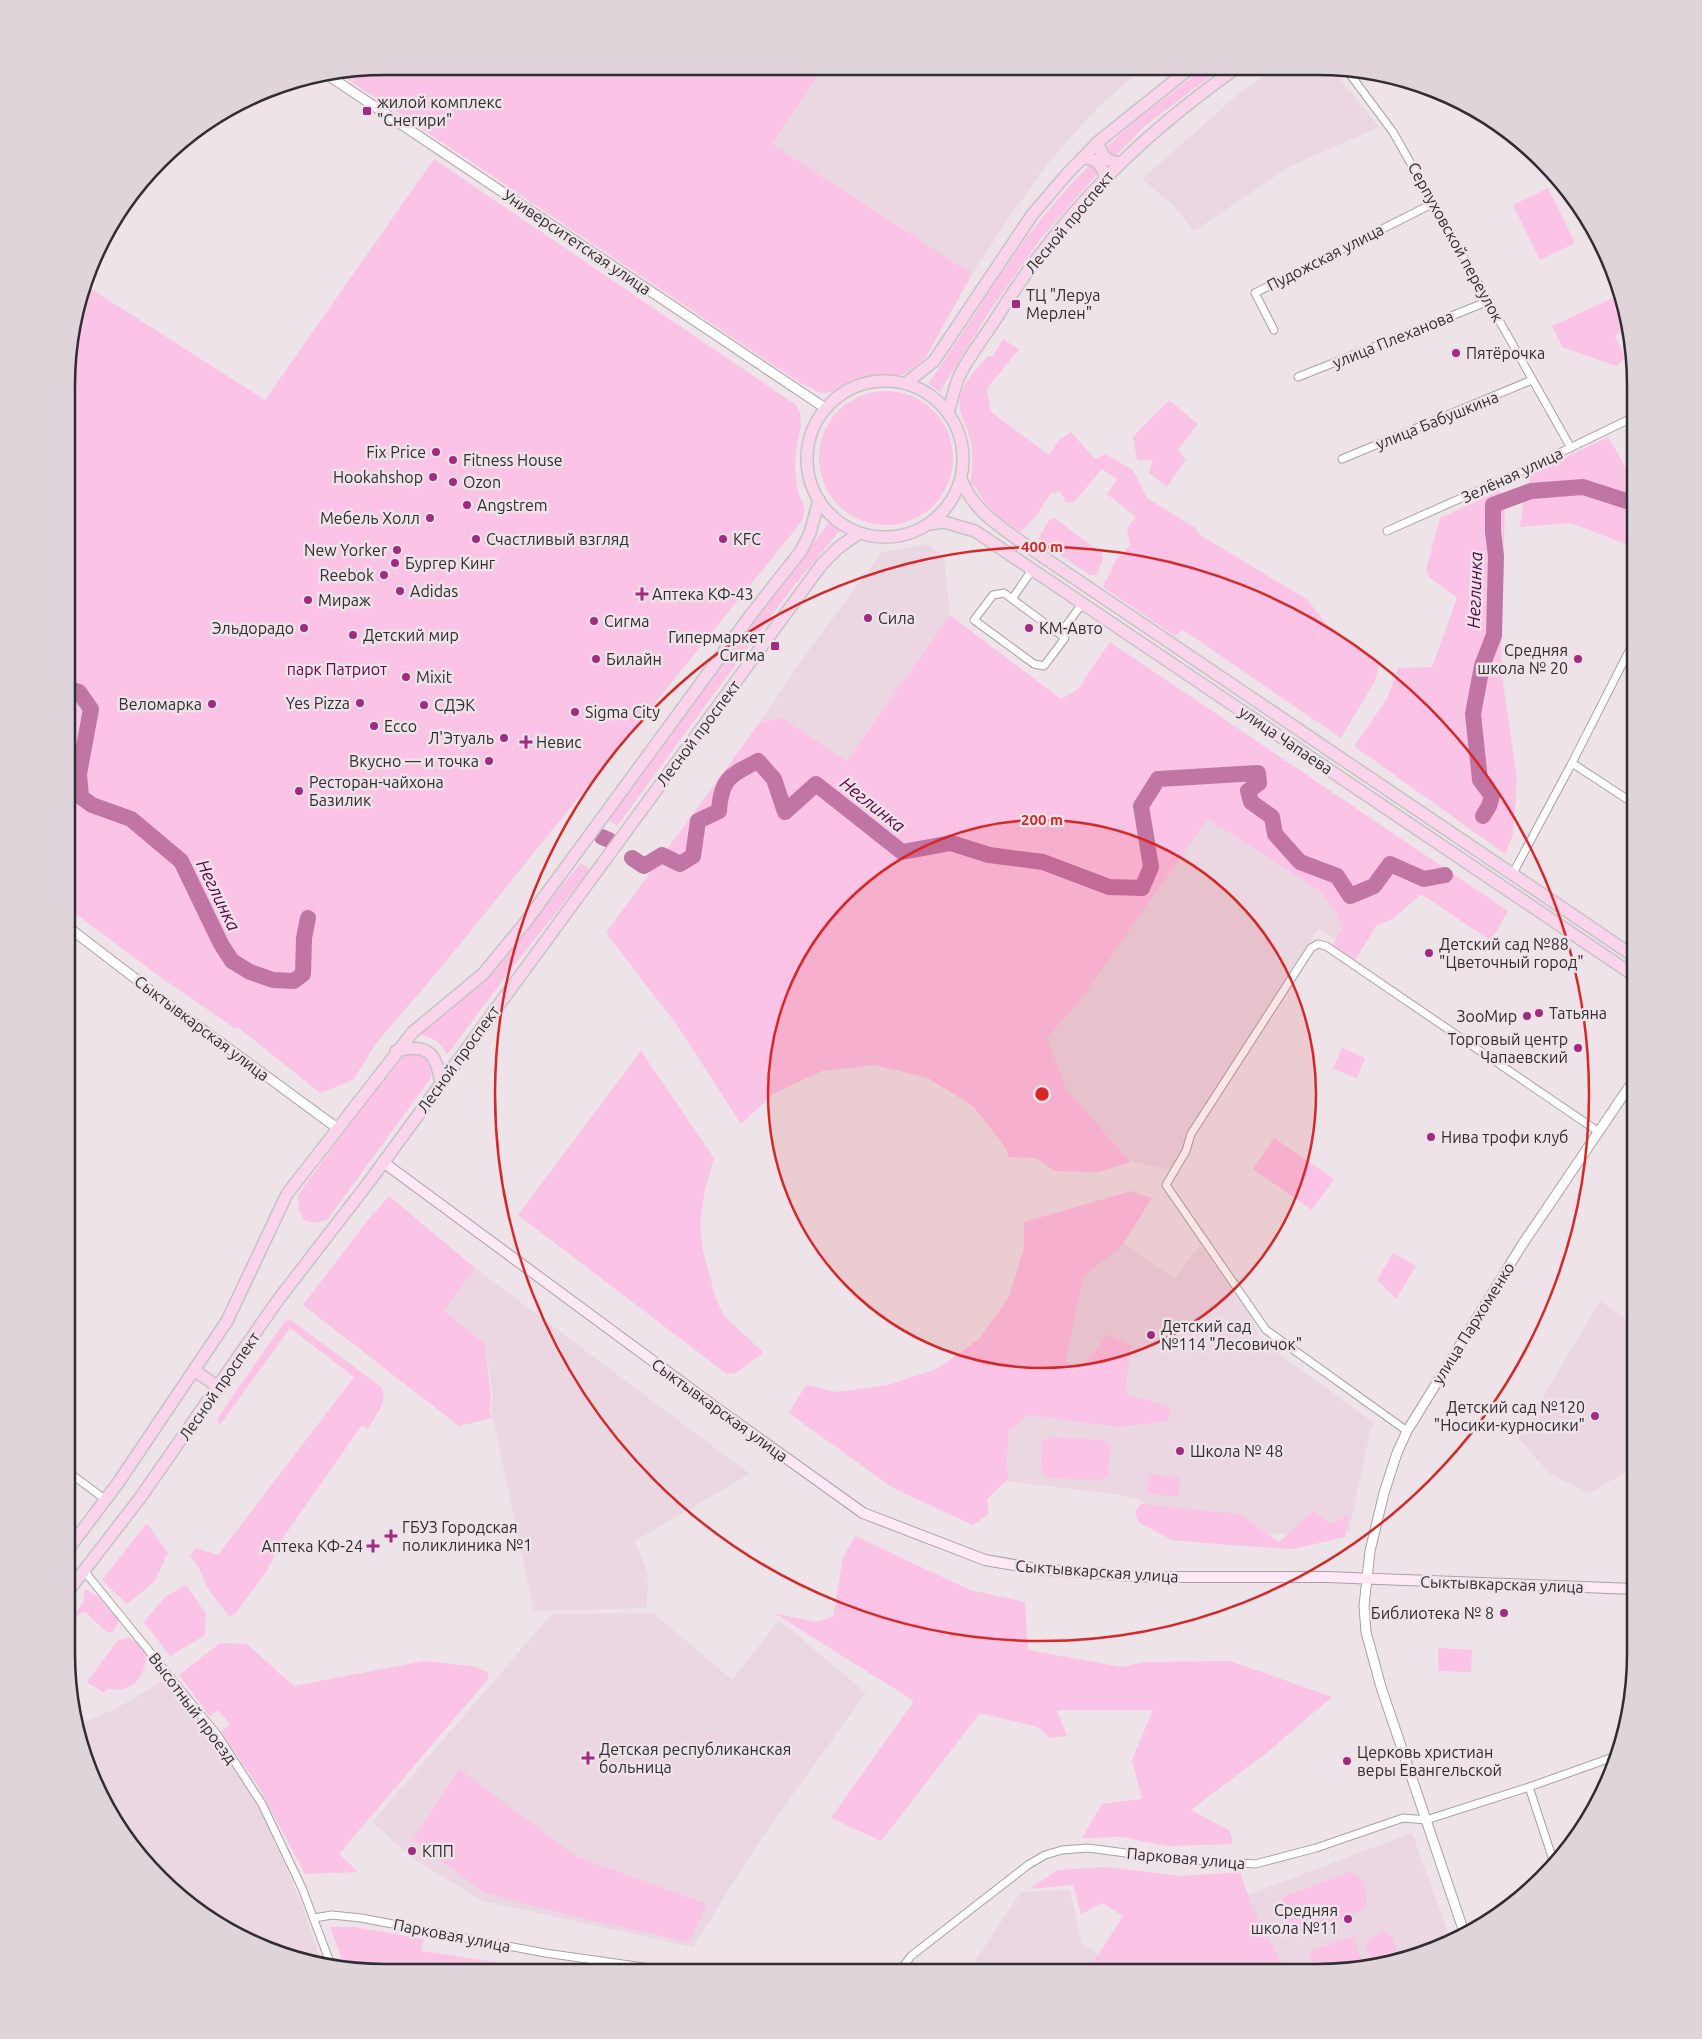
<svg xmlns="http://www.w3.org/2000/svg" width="1702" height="2039" font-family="Ubuntu,sans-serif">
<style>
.built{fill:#ead7e2}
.green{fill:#fbc3e5}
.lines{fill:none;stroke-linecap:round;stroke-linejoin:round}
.river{stroke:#c075a5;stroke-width:16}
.minor-casing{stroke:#aaa0a6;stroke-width:9}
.tertiary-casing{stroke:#aaa0a6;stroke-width:11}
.secondary-casing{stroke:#aaa0a6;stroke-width:12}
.primary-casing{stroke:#c5c4c5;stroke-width:14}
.minor{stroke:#fff;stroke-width:7}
.tertiary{stroke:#fff;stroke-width:9}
.secondary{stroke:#fde9f5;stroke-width:10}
.primary{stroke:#fad4eb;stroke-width:11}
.ring{fill:none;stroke:#d62828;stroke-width:2.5}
.poi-dot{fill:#a32a81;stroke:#eee3e9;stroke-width:2}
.labels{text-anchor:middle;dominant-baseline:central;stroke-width:5;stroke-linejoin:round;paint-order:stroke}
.poi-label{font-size:16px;fill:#312d30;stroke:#eee3e9;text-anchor:start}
.street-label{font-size:16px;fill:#312d30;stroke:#eee3e9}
.park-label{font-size:16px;fill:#63054c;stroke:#eee3e9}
.water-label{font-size:18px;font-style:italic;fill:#5d0046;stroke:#eee3e9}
.rim{fill:none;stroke:#312d30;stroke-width:2.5}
.centre{fill:#d62828;stroke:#eee3e9;stroke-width:2.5}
.ring-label{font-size:15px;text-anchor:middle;font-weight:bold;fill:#d62828;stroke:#eee3e9;stroke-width:5;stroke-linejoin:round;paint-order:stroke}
</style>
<rect width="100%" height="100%" fill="#eee3e9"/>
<path class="built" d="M824 67 1143 68 1095 110 1049 162 1013 212 972 274 772 144Z
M1276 69H1332L1379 127 1289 167 1194 231 1174 206 1142 179 1243 90Z
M928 544 944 558 950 615 847 761 782 718 760 722 793 672 882 552Z
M1208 819 1320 891 1335 911 1343 928 1335 940 1318 929 1169 1170 1131 1161 1067 1090 1047 1038 1076 1006Z
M1103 1230 1175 1279 1200 1245 1250 1314 1260 1340 1374 1423 1370 1432 1349 1532 1187 1536 1138 1499 1114 1494 989 1479 1001 1422Z
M475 1268 750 1474 635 1541 648 1573 647 1608 534 1611 491 1409 493 1399 485 1344 444 1311Z
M1600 1301 1635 1325V1467L1589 1493 1550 1474 1518 1438Z
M653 1613 732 1680 779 1620 866 1693 763 1836 693 1947 483 1901 415 1860 372 1822 552 1614Z
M161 1682 175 1688 213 1735 259 1806 301 1903 322 1964 283 1956 226 1930 160 1879 109 1813 77 1736 76 1725 114 1710Z
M1412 1833 1451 1941 1419 1956 1337 1972H1279L1242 1897Z
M1070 1890 1082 1943 1108 1961 1227 1972H968L1021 1892Z"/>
<path class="green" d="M385 66 824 67 772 144 972 274 926 357 909 371 901 375 879 374 853 381 837 392 821 393 799 382 340 74Z
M1203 69H1220L1142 128 1115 157H1110L1106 151 1107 146 1137 120Z
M434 159 796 405 800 412 801 426 796 450 795 468 797 488 805 509 802 521 439 970 377 1042 353 1080 320 1093 239 1028H234L162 978 68 908 69 343 88 287 265 400Z
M1089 165H1097V174L1041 238 989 312 940 392 928 384C962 336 992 285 1027 237 1046 212 1067 188 1089 165Z
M1548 188 1575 243 1540 260 1513 205Z
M1621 294 1625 303 1628 328 1615 336 1626 358 1616 366 1562 347 1552 326Z
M1003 339 1019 349 987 389 991 412 1049 455 1059 440 1071 432 1095 459 1105 454 1133 470 1147 498 1197 529 1200 535 1308 600 1326 624 1380 662 1375 681 1341 738 1183 630 1175 636 1103 587 1116 560 1130 545 1127 529 1136 517 1107 494 1117 479 1102 469 1074 502H1066L1060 492 1051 493 1035 517 1021 532C1002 519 984 508 976 487L970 485C972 470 974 453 970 439 968 430 964 422 961 413 954 390 974 372 988 356H993Z
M819 458a67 67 0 1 1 134 0a67 67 0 1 1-134 0Z
M1169 400 1198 424 1178 450 1186 459 1167 487 1149 473 1153 460H1137L1133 437Z
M1608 437 1636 485V548L1571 523 1520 527 1524 495 1532 473Z
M1499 491 1505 495 1501 669 1517 778 1513 834 1505 854 1354 746 1387 699 1398 668 1432 667 1457 598 1429 577 1426 570 1440 518Z
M1054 518 1102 553 1103 560 1096 575H1090L1038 540 1049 520Z
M830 521 841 529 789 592 617 826 606 818Z
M950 615 1061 699 1078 689 1110 642 1508 911 1491 941 1421 894 1394 918 1377 925 1355 960 1334 946 1335 940 1343 928 1335 911 1320 891 1208 819 1076 1006 1047 1038 1067 1090 1131 1162 1099 1172 1055 1171 1036 1158 1009 1157 1005 1147 974 1107 928 1078 875 1065 822 1071 773 1094 741 1124 677 1025 606 933 760 722 782 718 847 761Z
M581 863 590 870 511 969 447 1055C440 1040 433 1038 418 1034 483 988 530 923 581 863Z
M1342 1048 1365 1058 1357 1078 1333 1069Z
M415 1049 431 1061V1078L327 1220 315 1223 305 1221 299 1211 298 1195 400 1054Z
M641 1051 714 1158 705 1190 700 1223 703 1251 716 1299 724 1316 762 1351V1354L736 1373 728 1374 723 1371 518 1215Z
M1274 1138 1334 1179 1312 1210 1253 1169Z
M1131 1191 1152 1198 1122 1246 1083 1277 1066 1361 1080 1371 1108 1334 1131 1346 1125 1394 1171 1407 1168 1421 1120 1427 1029 1415 1009 1431 1006 1466 1009 1478 987 1499 989 1514 973 1525 893 1488 789 1413 806 1385 836 1392 888 1385 937 1369 979 1339 1009 1297 1024 1248V1222Z
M389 1196 475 1268 444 1311 485 1344 491 1400 489 1409 492 1418 459 1426 303 1305 368 1220Z
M1393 1253 1416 1266 1396 1299 1377 1280Z
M291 1320 381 1387C389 1401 375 1416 368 1429L362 1425 273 1552 274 1557 266 1572 235 1614 229 1616 208 1589 198 1566 190 1555 196 1548 218 1555 354 1377 290 1328 220 1425 217 1419 285 1321Z
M1050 1437 1103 1440 1110 1445 1108 1475 1101 1480 1047 1478 1042 1472 1041 1443Z
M1149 1474 1180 1478 1178 1497 1147 1493Z
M1141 1504 1239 1514 1279 1542 1313 1511 1332 1524 1349 1514 1345 1537 1293 1549 1229 1545 1172 1540 1138 1522 1135 1511Z
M147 1523 168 1553 154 1582 127 1604 102 1580Z
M855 1536 970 1590 1025 1602 1028 1650 1122 1667 1145 1662 1230 1661 1332 1697 1270 1750 1191 1810 1230 1831 1233 1844 1167 1846 1122 1837 1082 1838 1102 1804 1142 1799 1132 1760 1153 1710H1057L1067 1736 1050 1738 1038 1727 980 1713 881 1841 831 1818 914 1701 774 1613 815 1622 833 1617 843 1557Z
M186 1585 206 1614 205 1635 170 1656 144 1622 165 1597Z
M85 1589 98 1597 119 1620 114 1631 108 1633 85 1612 80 1613 66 1631V1623L83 1603Z
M129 1638 140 1644 147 1655C143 1681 133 1692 107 1689L104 1693 87 1682 118 1640Z
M220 1643 247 1644 294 1686 424 1661 472 1666 488 1672V1679L339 1854 358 1872 305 1874 258 1786 221 1732 230 1724 218 1710 210 1717 179 1675Z
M1438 1648 1472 1650 1471 1672 1438 1671Z
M459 1769 577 1857 707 1904 689 1942 580 1918 485 1893 413 1840Z
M1104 1867 1182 1876 1240 1872 1251 1904 1286 1972H1087L1123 1916 1102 1903 1081 1914 1073 1885 1029 1889 1058 1870Z
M1350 1872 1360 1877C1364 1889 1370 1897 1364 1910L1301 1932C1288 1929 1281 1911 1283 1898L1288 1895Z
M330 1927H354L424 1939 421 1951 563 1972H364L345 1968Z
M1384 1932 1392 1937 1401 1959 1373 1965 1365 1946 1370 1938Z
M1353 1936 1365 1967 1337 1972H1316L1309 1952Z"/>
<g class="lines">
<path class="river" d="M68 689 79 692 91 709 79 774 81 797 92 805 131 819 181 861 221 944 232 961 250 972 273 980 294 981 303 974 304 938 308 918
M1483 816 1489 806 1492 796 1480 780 1473 714 1482 666 1494 635 1496 556 1493 532V505L1531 491 1583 487 1636 504
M602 837 609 840
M632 858 644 866 662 855 680 864 693 856 698 821 719 811C721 778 731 775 758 761L774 779 785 812 816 784 902 852 951 843 989 855 1043 862 1109 887 1142 888 1151 867 1141 806 1158 779 1258 773 1259 783 1248 791 1251 802 1272 817 1275 834 1300 862 1337 876 1350 896 1374 886 1390 864 1424 879 1445 875"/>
<defs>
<path id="minor" d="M1346 69 1393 132 1571 448
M1274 330 1255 293 1434 203
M1298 377 1489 301
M1342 459 1532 380
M1387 531 1522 471 1636 416
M1012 599 1004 593 993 595 974 620 1034 664 1044 666 1065 638 1012 599 1032 570
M1060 634 1082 604
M1572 763 1636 805
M1512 875 1572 763 1631 647 1636 644
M1407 1431 1266 1330 1166 1185 1186 1151 1191 1134 1311 948 1318 944 1326 946 1599 1132
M67 1471 106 1500
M85 1572 218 1736 262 1804 302 1888 331 1965
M1529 1787 1554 1863
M314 1918 332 1915 361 1918 545 1953 679 1972
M899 1972 911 1956 1028 1865 1045 1855 1062 1850 1088 1848 1164 1858 1255 1864 1316 1848 1403 1818 1426 1820 1529 1787 1619 1755"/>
<path id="tertiary" d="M329 76 825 408
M68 927 171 1006 337 1128
M1465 1935 1381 1687 1366 1632 1364 1606 1370 1551 1384 1493 1397 1453 1407 1431 1522 1245 1635 1078"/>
<path id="secondary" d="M383 1162 722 1412 863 1513 985 1560 1037 1569 1146 1577H1327L1635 1589"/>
<path id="primary" d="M1098 142C1101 155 1105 161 1119 163
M1082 158C1097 158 1101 164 1105 177
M807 459a78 78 0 1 1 156 0a78 78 0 1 1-156 0Z
M906 383 934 361 1032 215 1067 174 1098 142 1189 69
M948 412C952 401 954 389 958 379 965 361 986 335 997 317 1061 215 1136 139 1235 69
M961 479C973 510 998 525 1024 544L1635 957
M930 524 944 522 975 531 1635 976
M396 1051C428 1043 436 1052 441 1084
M194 1370 218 1387
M66 1552 118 1483 227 1321 287 1194 413 1032 483 974 525 923 750 616 801 551 810 533 819 500
M66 1594 140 1498 278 1300 369 1182 822 564 838 548 859 533"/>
</defs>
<use href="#minor" class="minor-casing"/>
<use href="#tertiary" class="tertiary-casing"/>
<use href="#secondary" class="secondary-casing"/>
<use href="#primary" class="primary-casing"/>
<use href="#minor" class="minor"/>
<use href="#tertiary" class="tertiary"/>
<use href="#secondary" class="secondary"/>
<use href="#primary" class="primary"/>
</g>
<circle cx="1042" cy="1094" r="274" fill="#d62828" fill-opacity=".12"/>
<g class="ring">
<circle cx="1042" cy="1094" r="274"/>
<circle cx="1042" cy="1094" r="547"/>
</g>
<g class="poi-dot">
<rect x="362" y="106" width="10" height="10" rx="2.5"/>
<rect x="1011" y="299" width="10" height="10" rx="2.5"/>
<circle cx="1456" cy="353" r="5"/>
<circle cx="436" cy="452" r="5"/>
<circle cx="453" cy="460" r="5"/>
<circle cx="433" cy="477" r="5"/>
<circle cx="453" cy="482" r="5"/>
<circle cx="467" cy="505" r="5"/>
<circle cx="430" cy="518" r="5"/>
<circle cx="476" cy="539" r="5"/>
<circle cx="723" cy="539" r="5"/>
<circle cx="397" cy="550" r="5"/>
<circle cx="395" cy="563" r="5"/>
<circle cx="384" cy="575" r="5"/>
<circle cx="400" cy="591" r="5"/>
<path d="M639.5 586.5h5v5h5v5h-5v5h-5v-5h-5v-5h5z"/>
<circle cx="308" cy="600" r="5"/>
<circle cx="868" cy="618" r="5"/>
<circle cx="594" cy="621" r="5"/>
<circle cx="304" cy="628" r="5"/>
<circle cx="1029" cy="628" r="5"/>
<circle cx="353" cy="635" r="5"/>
<rect x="770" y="641" width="10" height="10" rx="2.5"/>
<circle cx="596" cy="659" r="5"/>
<circle cx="1578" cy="659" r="5"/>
<circle cx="406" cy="677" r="5"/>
<circle cx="360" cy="703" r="5"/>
<circle cx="212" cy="704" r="5"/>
<circle cx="424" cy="705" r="5"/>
<circle cx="575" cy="712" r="5"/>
<circle cx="374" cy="726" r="5"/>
<circle cx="504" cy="738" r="5"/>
<path d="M523.5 734.5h5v5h5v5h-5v5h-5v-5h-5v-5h5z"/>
<circle cx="489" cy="761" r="5"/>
<circle cx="299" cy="791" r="5"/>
<circle cx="1429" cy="953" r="5"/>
<circle cx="1539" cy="1013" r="5"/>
<circle cx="1527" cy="1016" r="5"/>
<circle cx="1578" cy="1048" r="5"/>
<circle cx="1431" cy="1137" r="5"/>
<circle cx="1151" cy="1335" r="5"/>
<circle cx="1595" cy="1416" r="5"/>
<circle cx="1180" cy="1451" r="5"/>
<path d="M388.5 1528.5h5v5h5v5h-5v5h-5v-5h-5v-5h5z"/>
<path d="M370.5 1538.5h5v5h5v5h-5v5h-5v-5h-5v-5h5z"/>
<circle cx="1504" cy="1613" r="5"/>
<path d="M585.5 1750.5h5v5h5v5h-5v5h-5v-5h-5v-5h5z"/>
<circle cx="1347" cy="1761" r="5"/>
<circle cx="412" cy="1851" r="5"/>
<circle cx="1348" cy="1919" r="5"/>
</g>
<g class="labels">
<g class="poi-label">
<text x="377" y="102">жилой комплекс<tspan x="377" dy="18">"Снегири"</tspan></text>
<text x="1026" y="295">ТЦ "Леруа<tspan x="1026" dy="18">Мерлен"</tspan></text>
<text x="1466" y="353">Пятёрочка</text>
<text x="426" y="452" text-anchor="end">Fix Price</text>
<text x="463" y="460">Fitness House</text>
<text x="423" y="477" text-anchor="end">Hookahshop</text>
<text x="463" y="482">Ozon</text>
<text x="477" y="505">Angstrem</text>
<text x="420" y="518" text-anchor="end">Мебель Холл</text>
<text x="486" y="539">Счастливый взгляд</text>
<text x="733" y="539">KFC</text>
<text x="387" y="550" text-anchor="end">New Yorker</text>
<text x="405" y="563">Бургер Кинг</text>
<text x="374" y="575" text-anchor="end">Reebok</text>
<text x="410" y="591">Adidas</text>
<text x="652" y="594">Аптека КФ-43</text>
<text x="318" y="600">Мираж</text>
<text x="878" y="618">Сила</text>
<text x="604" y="621">Сигма</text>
<text x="294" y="628" text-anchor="end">Эльдорадо</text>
<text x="1039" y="628">КМ-Авто</text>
<text x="363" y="635">Детский мир</text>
<text x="765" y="637" text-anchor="end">Гипермаркет<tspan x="765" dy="18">Сигма</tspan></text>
<text x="1568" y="650" text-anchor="end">Средняя<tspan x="1568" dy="18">школа № 20</tspan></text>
<text x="606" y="659">Билайн</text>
<text x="416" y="677">Mixit</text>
<text x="350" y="703" text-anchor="end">Yes Pizza</text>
<text x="202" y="704" text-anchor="end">Веломарка</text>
<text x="434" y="705">СДЭК</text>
<text x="585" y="712">Sigma City</text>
<text x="384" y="726">Ecco</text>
<text x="494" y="738" text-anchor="end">Л'Этуаль</text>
<text x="536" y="742">Невис</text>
<text x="479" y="761" text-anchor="end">Вкусно — и точка</text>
<text x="309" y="782">Ресторан-чайхона<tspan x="309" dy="18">Базилик</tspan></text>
<text x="1439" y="944">Детский сад №88<tspan x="1439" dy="18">"Цветочный город"</tspan></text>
<text x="1549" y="1013">Татьяна</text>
<text x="1517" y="1016" text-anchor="end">ЗооМир</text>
<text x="1568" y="1039" text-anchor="end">Торговый центр<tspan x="1568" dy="18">Чапаевский</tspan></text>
<text x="1441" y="1137">Нива трофи клуб</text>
<text x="1161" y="1326">Детский сад<tspan x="1161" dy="18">№114 "Лесовичок"</tspan></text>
<text x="1585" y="1407" text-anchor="end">Детский сад №120<tspan x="1585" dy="18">"Носики-курносики"</tspan></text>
<text x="1190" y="1451">Школа № 48</text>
<text x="402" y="1527">ГБУЗ Городская<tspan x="402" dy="18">поликлиника №1</tspan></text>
<text x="363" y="1546" text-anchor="end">Аптека КФ-24</text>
<text x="1494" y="1613" text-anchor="end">Библиотека № 8</text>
<text x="599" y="1749">Детская республиканская<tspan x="599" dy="18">больница</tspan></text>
<text x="1357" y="1752">Церковь христиан<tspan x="1357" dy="18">веры Евангельской</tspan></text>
<text x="422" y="1851">КПП</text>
<text x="1338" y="1910" text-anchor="end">Средняя<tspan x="1338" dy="18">школа №11</tspan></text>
</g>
<g class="street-label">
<text transform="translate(1069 222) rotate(-50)">Лесной проспект</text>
<text transform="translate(577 242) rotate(34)">Университетская улица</text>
<text transform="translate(1456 242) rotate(61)">Серпуховской переулок</text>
<text transform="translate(1325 257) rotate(-27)">Пудожская улица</text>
<text transform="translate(1393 339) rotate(-22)">улица Плеханова</text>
<text transform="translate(1437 420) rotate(-22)">улица Бабушкина</text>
<text transform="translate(1512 475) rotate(-25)">Зелёная улица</text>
<text transform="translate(698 733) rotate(-53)">Лесной проспект</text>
<text transform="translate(1286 740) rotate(34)">улица Чапаева</text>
<text transform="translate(202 1028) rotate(37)">Сыктывкарская улица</text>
<text transform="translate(458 1059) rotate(-54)">Лесной проспект</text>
<text transform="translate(1473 1323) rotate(-58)">улица Пархоменко</text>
<text transform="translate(219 1386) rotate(-55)">Лесной проспект</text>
<text transform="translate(720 1410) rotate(36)">Сыктывкарская улица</text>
<text transform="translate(1097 1571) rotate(4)">Сыктывкарская улица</text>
<text transform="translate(1502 1584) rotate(2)">Сыктывкарская улица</text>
<text transform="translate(193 1708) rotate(53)">Высотный проезд</text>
<text transform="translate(1186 1858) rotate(5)">Парковая улица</text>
<text transform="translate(452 1935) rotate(11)">Парковая улица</text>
</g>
<g class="park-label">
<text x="337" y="669">парк Патриот</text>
</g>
<g class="water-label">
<text transform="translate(1474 590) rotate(-88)">Неглинка</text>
<text transform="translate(873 804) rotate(38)">Неглинка</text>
<text transform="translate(219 895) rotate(64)">Неглинка</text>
</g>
</g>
<path d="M0 0H1702V2039H0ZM385 75H1317A310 310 0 0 1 1627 385V1654A310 310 0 0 1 1317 1964H385A310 310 0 0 1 75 1654V385A310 310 0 0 1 385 75Z" fill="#dfd4da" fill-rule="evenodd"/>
<path class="rim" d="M385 75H1317A310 310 0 0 1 1627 385V1654A310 310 0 0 1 1317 1964H385A310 310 0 0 1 75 1654V385A310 310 0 0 1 385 75Z"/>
<circle cx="1042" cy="1094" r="8" class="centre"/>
<g class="ring-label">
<text x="1042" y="552">400 m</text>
<text x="1042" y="825">200 m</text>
</g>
</svg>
